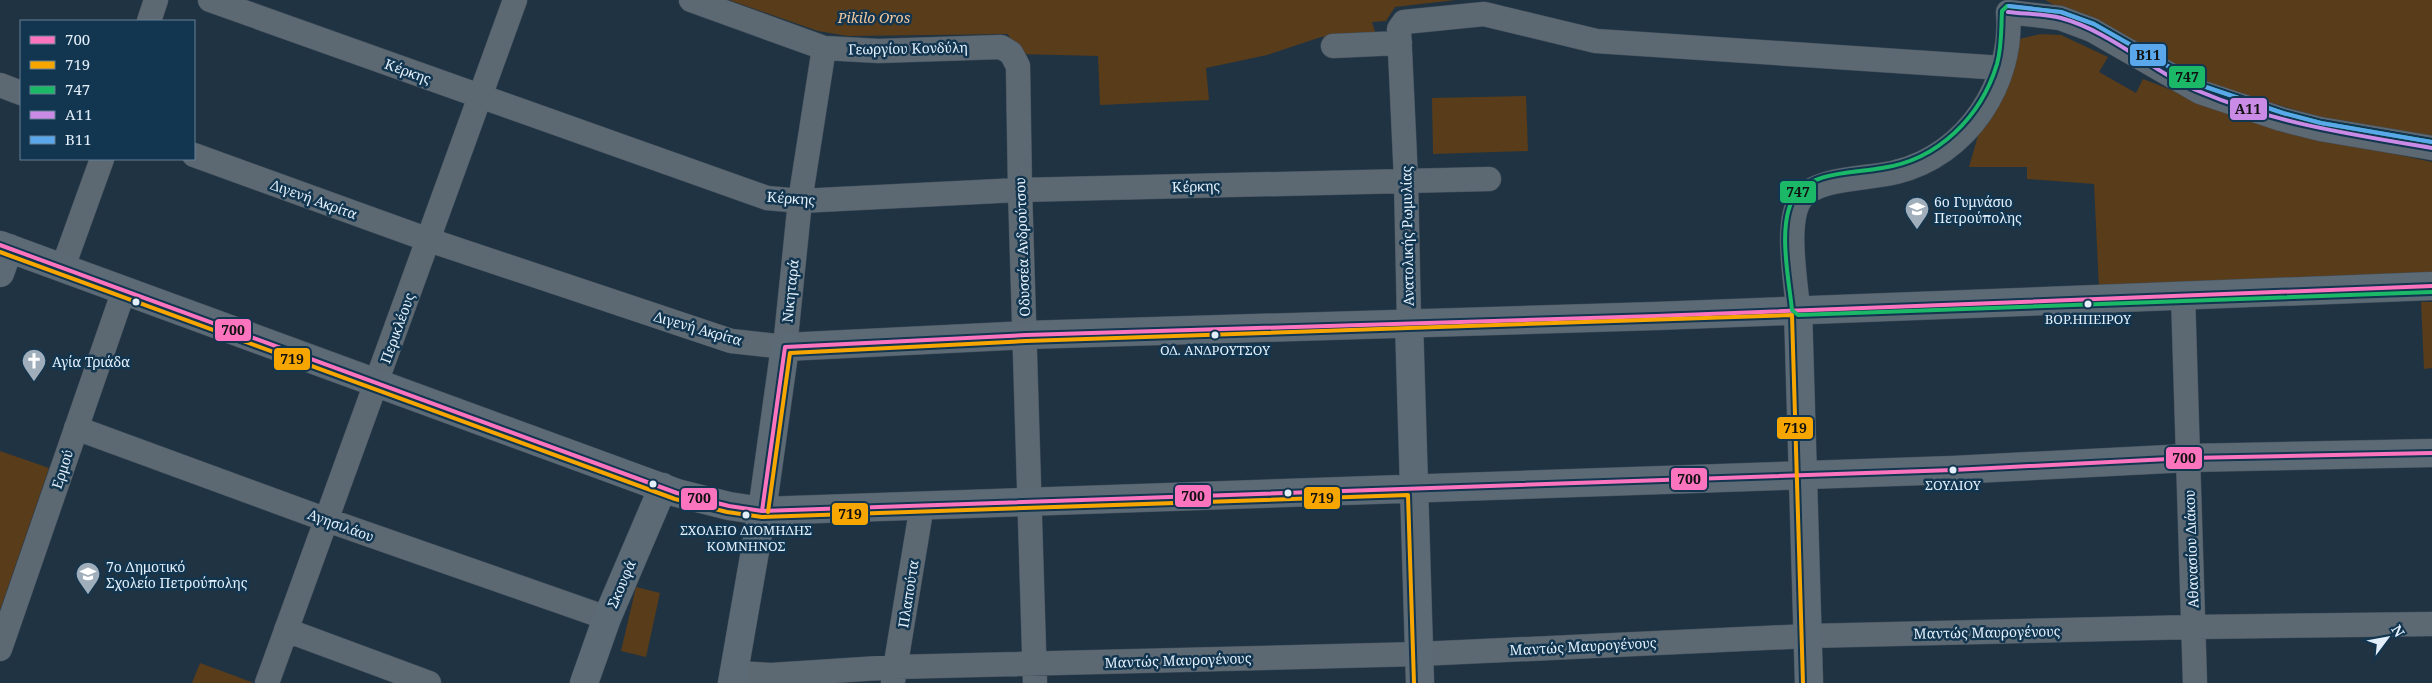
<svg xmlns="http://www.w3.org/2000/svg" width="2432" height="683" font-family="'Noto Serif',serif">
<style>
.green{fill:#593c1a}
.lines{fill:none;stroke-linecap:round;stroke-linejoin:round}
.street-casing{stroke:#42505d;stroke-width:25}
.secondary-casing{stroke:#42505d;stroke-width:29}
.street{stroke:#5c6872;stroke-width:24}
.secondary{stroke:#5c6a75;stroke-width:28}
.bus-1-casing{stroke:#123550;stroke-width:8}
.bus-2-casing{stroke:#123550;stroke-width:8}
.bus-3-casing{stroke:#123550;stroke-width:8}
.bus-4-casing{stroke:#123550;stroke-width:8}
.bus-5-casing{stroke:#123550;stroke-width:8}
.bus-1{stroke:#fc73be;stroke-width:4}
.bus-2{stroke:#f7a600;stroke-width:4}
.bus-3{stroke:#1ab867;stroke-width:4}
.bus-4{stroke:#ca8be6;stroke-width:4}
.bus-5{stroke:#5aa8eb;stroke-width:4}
.bus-dot{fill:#e3f0fb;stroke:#123550;stroke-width:2}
.labels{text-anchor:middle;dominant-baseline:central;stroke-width:5;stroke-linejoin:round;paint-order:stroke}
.bus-label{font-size:13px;fill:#e3f0fb;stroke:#123550}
.park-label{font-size:14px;font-style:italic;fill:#f5c99f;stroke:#123550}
.street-label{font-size:14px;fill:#e3f0fb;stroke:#123550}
.poi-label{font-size:14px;fill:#e3f0fb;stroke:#123550;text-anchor:start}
.line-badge{stroke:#123550;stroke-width:2}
.pale-badge-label{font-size:14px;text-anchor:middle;font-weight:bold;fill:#111}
</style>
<rect width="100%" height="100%" fill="#203342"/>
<path class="green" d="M729 0H1456L1395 7 1386 21 1372 22 1375 32 1321 37 1267 55 1206 68 1209 100 1100 105 1098 56 1017 54 1008 34 848 36 818 31Z
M2045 0H2432V140L2323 118 2193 80Z
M2041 34 2061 35 2108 57 2099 72 2136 93 2143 79 2266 127 2432 162V277L2099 288 2094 184 2027 179V167H1969L1981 125 2015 40Z
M1526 96 1528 151 1433 154 1432 98Z
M2421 302H2432V368L2424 369Z
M0 451 49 468 0 610Z
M636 587 660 593 646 657 621 651Z
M200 663 254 683H192Z"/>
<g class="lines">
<defs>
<path id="street" d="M210 0 767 198 800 201 1020 190 1489 179
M691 0 824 48 879 51 1001 47 1011 53 1018 66 1020 190 1035 683
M149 21 156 0
M1333 46 1400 43
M0 85 21 93
M194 155 429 240 731 341 785 347 800 201 824 48
M63 267 102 159
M2183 295 2195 683
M1798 309C1796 282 1785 224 1800 200 1815 177 1870 179 1896 172 1967 155 2014 83 2008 12L2060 18 2092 30 2200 92 2281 119 2320 129 2432 148
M1409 322 1406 180 1399 29 1404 22 1484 14 1596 41 2002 68
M76 428 327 520 607 618
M286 630 429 683
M0 649 124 290
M734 673 771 675 895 667 1419 654 1808 636 2194 627 2432 624
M893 681 922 505
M267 683 515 0"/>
<path id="secondary" d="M0 245 677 493 729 506 762 511 1953 470 2188 458 2432 453
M0 273 9 248
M1798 309 1809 683
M1409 322 1420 683
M584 683 607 618 663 487
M732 683 762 511 785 347 1026 335 1656 316 2432 286"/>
</defs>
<use href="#street" class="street-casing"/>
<use href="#secondary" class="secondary-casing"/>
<use href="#street" class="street"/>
<use href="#secondary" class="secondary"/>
<defs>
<path id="bus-1" d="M0 245 677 493 729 506 762 511 1953 470 2188 458 2432 453
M762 511 785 347 1026 335 1656 316 2432 286"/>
<path id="bus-2" d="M0 252 675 499 727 512 762 517 1408 495 1414 683
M768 512 790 353 1026 341 1792 315 1803 683"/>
<path id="bus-3" d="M2432 142 2321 123 2283 113 2203 86 2094 24 2061 12 2007 6 2002 11C2001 29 2002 46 1997 64 1981 117 1938 160 1882 168 1856 173 1810 171 1794 197 1777 226 1789 279 1792 310L1798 315 2432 292"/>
<path id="bus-4" d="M2008 12C2025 14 2044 14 2061 18 2112 32 2152 72 2201 92 2274 123 2354 135 2432 148"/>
<path id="bus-5" d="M2009 6 2061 12 2094 24 2203 86 2283 113 2321 123 2432 142"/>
</defs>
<use href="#bus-1" class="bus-1-casing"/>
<use href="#bus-2" class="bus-2-casing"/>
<use href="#bus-3" class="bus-3-casing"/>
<use href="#bus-4" class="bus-4-casing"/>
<use href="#bus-5" class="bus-5-casing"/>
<use href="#bus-1" class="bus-1"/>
<use href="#bus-2" class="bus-2"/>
<use href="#bus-3" class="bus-3"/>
<use href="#bus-4" class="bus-4"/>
<use href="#bus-5" class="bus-5"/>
</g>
<defs>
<symbol id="school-pin" viewBox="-11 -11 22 30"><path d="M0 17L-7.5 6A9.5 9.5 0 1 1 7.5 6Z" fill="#9faeba" stroke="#123550"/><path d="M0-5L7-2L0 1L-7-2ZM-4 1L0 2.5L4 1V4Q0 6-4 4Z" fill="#fff"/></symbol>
<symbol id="church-pin" viewBox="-11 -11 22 30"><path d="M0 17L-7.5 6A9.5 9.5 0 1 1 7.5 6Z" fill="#9faeba" stroke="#123550"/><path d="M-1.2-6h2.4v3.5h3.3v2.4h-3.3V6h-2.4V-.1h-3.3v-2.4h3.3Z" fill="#fff"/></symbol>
</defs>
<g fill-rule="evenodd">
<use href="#school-pin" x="1903" y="195" width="28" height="38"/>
<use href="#church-pin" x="20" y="347" width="28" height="38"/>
<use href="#school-pin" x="74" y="560" width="28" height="38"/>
</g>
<g class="bus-dot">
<circle cx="136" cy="302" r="4.5"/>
<circle cx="2088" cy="304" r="4.5"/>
<circle cx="1215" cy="335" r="4.5"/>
<circle cx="1953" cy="470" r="4.5"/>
<circle cx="653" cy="484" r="4.5"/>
<circle cx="1288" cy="493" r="4.5"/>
<circle cx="746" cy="515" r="4.5"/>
</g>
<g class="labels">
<g class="bus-label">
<text x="2088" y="319">ΒΟΡ.ΗΠΕΙΡΟΥ</text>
<text x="1215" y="350">ΟΔ. ΑΝΔΡΟΥΤΣΟΥ</text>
<text x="1953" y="485">ΣΟΥΛΙΟΥ</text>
<text x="746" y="530">ΣΧΟΛΕΙΟ ΔΙΟΜΗΔΗΣ<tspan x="746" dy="16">ΚΟΜΝΗΝΟΣ</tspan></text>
</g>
<g class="park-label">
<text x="874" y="17">Pikilo Oros</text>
</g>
<g class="street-label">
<text transform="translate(908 48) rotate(-1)">Γεωργίου Κονδύλη</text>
<text transform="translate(408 71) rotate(20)">Κέρκης</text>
<text transform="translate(1196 186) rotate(-2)">Κέρκης</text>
<text transform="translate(791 198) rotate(4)">Κέρκης</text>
<text transform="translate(314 199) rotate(20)">Διγενή Ακρίτα</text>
<text transform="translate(1407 236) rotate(-91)">Ανατολικής Ρωμυλίας</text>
<text transform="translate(1022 247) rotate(-92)">Οδυσσέα Ανδρούτσου</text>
<text transform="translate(790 291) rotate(-84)">Νικηταρά</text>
<text transform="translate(397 328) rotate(-70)">Περικλέους</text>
<text transform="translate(698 328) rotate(16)">Διγενή Ακρίτα</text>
<text transform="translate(62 469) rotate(-72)">Ερμού</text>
<text transform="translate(341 525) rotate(20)">Αγησιλάου</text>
<text transform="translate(2191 549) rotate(-92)">Αθανασίου Διάκου</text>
<text transform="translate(621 584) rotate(-67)">Σκουφά</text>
<text transform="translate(908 594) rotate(-81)">Πλαπούτα</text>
<text transform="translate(1987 632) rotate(-1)">Μαντώς Μαυρογένους</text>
<text transform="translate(1583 646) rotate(-3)">Μαντώς Μαυρογένους</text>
<text transform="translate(1178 660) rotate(-2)">Μαντώς Μαυρογένους</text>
</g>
<g class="poi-label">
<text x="1934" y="201">6ο Γυμνάσιο<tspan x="1934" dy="16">Πετρούπολης</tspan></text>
<text x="52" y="361">Αγία Τριάδα</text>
<text x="106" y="566">7ο Δημοτικό<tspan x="106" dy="16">Σχολείο Πετρούπολης</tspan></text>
</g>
</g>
<g class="line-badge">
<rect x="2129" y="43" width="38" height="24" rx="5" fill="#5aa8eb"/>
<rect x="2168" y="65" width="38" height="24" rx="5" fill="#1ab867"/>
<rect x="2229" y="97" width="39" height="24" rx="5" fill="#ca8be6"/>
<rect x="1779" y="180" width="38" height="24" rx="5" fill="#1ab867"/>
<rect x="214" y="318" width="38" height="24" rx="5" fill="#fc73be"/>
<rect x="273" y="347" width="38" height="24" rx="5" fill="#f7a600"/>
<rect x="1776" y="416" width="38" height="24" rx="5" fill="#f7a600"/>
<rect x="2165" y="446" width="38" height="24" rx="5" fill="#fc73be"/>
<rect x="1670" y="467" width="38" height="24" rx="5" fill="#fc73be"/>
<rect x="1174" y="484" width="38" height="24" rx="5" fill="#fc73be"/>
<rect x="1303" y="486" width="38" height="24" rx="5" fill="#f7a600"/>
<rect x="680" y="487" width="38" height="24" rx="5" fill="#fc73be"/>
<rect x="831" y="502" width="38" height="24" rx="5" fill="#f7a600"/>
</g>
<g class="pale-badge-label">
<text x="2148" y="60">Β11</text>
<text x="2187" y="82">747</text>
<text x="2248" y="114">Α11</text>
<text x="1798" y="197">747</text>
<text x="233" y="335">700</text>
<text x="292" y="364">719</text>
<text x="1795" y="433">719</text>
<text x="2184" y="463">700</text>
<text x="1689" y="484">700</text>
<text x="1193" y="501">700</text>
<text x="1322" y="503">719</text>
<text x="699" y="503">700</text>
<text x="850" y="519">719</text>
</g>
<rect x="20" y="20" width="175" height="140" fill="#123550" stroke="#668094"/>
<rect x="30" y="36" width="25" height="8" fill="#fc73be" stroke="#668094"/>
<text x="65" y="45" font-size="15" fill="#e3f0fb">700</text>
<rect x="30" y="61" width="25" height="8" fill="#f7a600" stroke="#668094"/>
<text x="65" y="70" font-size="15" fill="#e3f0fb">719</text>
<rect x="30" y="86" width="25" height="8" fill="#1ab867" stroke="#668094"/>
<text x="65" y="95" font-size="15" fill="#e3f0fb">747</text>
<rect x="30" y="111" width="25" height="8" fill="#ca8be6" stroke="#668094"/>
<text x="65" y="120" font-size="15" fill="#e3f0fb">Α11</text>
<rect x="30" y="136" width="25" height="8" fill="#5aa8eb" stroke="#668094"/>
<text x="65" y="145" font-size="15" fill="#e3f0fb">Β11</text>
<g transform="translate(2387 638) rotate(58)" stroke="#123550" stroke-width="4" paint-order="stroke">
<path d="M0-4L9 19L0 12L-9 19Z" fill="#e3f0fb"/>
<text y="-8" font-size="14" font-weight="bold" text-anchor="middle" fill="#e3f0fb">N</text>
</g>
</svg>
